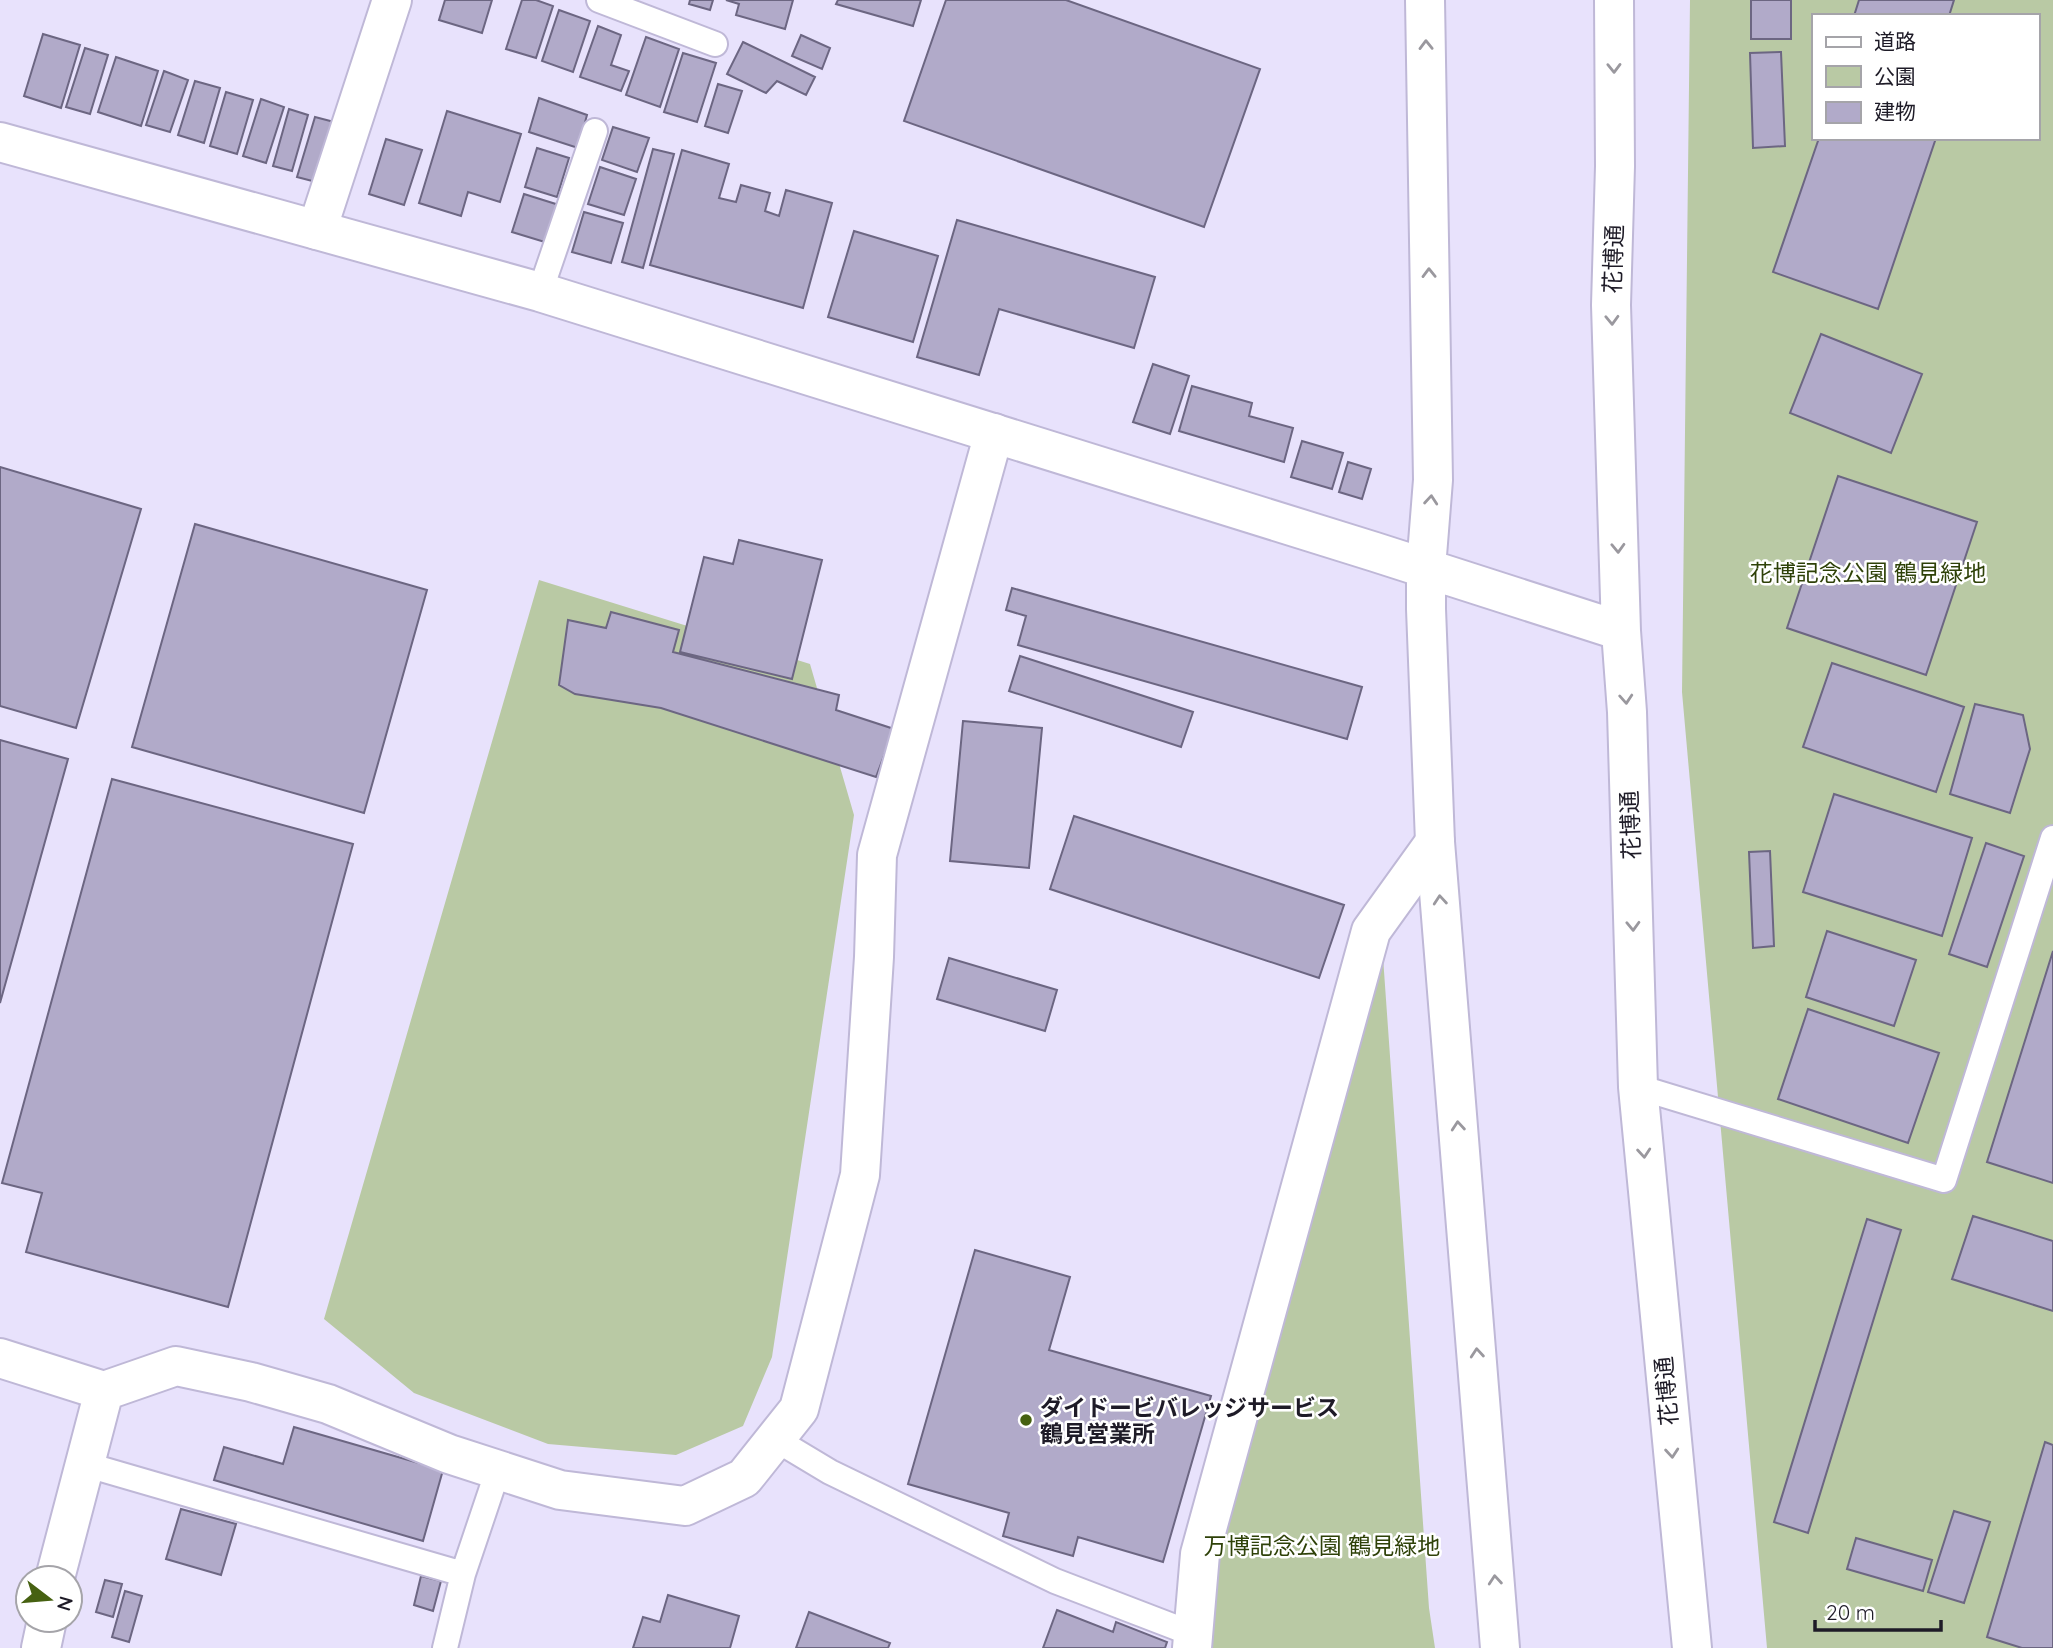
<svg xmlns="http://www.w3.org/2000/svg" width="2053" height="1648" font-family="Quicksand,'Noto Sans JP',sans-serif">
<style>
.green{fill:#b9c9a4;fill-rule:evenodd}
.building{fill:#b1aac9;stroke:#6c6682;stroke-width:2}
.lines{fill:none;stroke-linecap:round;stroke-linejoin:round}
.lane-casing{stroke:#bfb8d7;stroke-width:28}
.street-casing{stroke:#bfb8d7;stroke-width:42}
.secondary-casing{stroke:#bfb8d7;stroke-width:42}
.lane{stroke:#fff;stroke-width:24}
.street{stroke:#fff;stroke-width:38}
.secondary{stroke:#fff;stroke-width:38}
.oneway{stroke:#9a989e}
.poi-dot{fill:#466111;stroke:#fff;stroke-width:2.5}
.labels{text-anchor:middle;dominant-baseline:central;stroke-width:5;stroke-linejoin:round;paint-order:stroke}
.street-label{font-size:23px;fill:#1e1b27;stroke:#fff}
.park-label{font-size:23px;fill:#2e4108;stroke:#fff}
.poi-label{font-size:23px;font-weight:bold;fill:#1e1b27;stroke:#fff;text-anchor:start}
</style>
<rect width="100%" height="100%" fill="#e8e2fc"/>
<path class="green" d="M1690 0H2053V1648H1767L1682 692ZM1813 16H2037V138H1813Z
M539 580 810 664 854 815 772 1357 743 1426 676 1455 548 1444 414 1393 324 1319Z
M1382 943 1429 1608 1435 1648H1205L1214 1549Z"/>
<path class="building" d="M445 0H492L482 33 439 20Z
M522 0H536L553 6 536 58 506 49Z
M690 0H713L710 10 689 4Z
M726 0H793L785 29 736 15 739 4Z
M838 0H921L913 26 836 4Z
M946 0H1066L1260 69 1204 227 904 121Z
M1751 0H1791V39H1751Z
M1859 0H1954L1949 16H1854Z
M559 10 590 21 573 72 542 61Z
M598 26 621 35 611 65 629 71 621 91 580 77Z
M43 34 80 45 61 108 24 96Z
M801 35 830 48 822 69 792 56Z
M646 37 679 49 660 107 626 95Z
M743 42 815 77 806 95 777 81 766 93 727 74Z
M85 48 108 55 90 114 66 107Z
M1781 52 1785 146 1753 148 1750 53Z
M683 53 716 63 697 122 664 112Z
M116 57 158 71 141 126 98 112Z
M164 71 188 80 170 132 146 125Z
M195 81 220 88 204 143 178 135Z
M718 84 742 91 728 133 705 126Z
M226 92 253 100 237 154 210 146Z
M539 98 587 115 578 148 529 132Z
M261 99 284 107 266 163 243 156Z
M289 109 308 115 292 171 273 166Z
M447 111 521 134 500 202 468 192 461 216 419 203Z
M315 117 338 123 320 183 297 177Z
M613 127 649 138 637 172 602 160Z
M1819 138H1936L1878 309 1773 272Z
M386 139 422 150 404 205 369 194Z
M537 148 569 158 557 197 525 187Z
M653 149 674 154 643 268 622 262Z
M682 150 729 164 719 198 736 202 741 185 770 193 765 211 779 216 786 190 832 203 803 308 650 265Z
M600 167 636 179 624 215 588 204Z
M524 194 559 205 548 243 512 232Z
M584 212 623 223 611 263 572 252Z
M957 220 1155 277 1134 348 999 309 979 375 917 357Z
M854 231 938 256 913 342 828 317Z
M1821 334 1922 374 1891 453 1790 413Z
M1153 364 1189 376 1170 434 1133 422Z
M1192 386 1252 403 1249 416 1293 428 1284 462 1179 431Z
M1302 441 1343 453 1332 489 1291 477Z
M1348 462 1371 469 1362 499 1339 492Z
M0 467 141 509 76 728 0 706Z
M1838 476 1977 522 1926 675 1787 628Z
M195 524 427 590 364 813 132 747Z
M739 540 822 560 792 679 680 652 704 557 733 564Z
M1012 588 1362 687 1347 739 1018 645 1026 616 1006 610Z
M611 612 679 630 673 652 839 695 836 710 894 729 876 777 661 708 575 694 559 685 568 620 606 628Z
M1020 656 1193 712 1181 747 1009 691Z
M1832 663 1964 707 1936 792 1803 747Z
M1975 704 2023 715 2030 749 2010 813 1950 794Z
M963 721 1042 728 1029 868 950 861Z
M0 740 68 759 0 1003Z
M112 779 353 844 228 1307 26 1252 42 1193 2 1183Z
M1834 794 1972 838 1942 936 1803 892Z
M1074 816 1344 905 1319 978 1050 889Z
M1986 843 2024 856 1987 967 1949 954Z
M1770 851 1774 946 1753 948 1749 852Z
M1827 931 1916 960 1894 1026 1806 997Z
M2053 951V1183L1987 1162Z
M949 958 1057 990 1045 1031 937 999Z
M1808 1009 1939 1053 1908 1143 1778 1099Z
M1973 1216 2053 1241V1311L1952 1279Z
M1867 1219 1901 1230 1808 1533 1774 1522Z
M975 1250 1070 1277 1049 1350 1211 1396 1163 1562 1078 1537 1073 1556 1003 1536 1009 1513 908 1484Z
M294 1427 443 1470 423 1541 214 1480 224 1447 283 1464Z
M2045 1442 2053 1445V1648H2022L1987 1637Z
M181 1509 236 1524 221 1575 166 1559Z
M1954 1511 1990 1522 1964 1603 1928 1592Z
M1856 1538 1932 1560 1923 1591 1847 1569Z
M421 1576 441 1581 433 1611 414 1605Z
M105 1580 122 1584 113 1617 96 1612Z
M125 1591 142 1596 129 1642 112 1637Z
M668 1595 739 1616 730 1648H633L643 1617 660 1622Z
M1057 1610 1113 1632 1116 1622 1167 1642 1165 1648H1043Z
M809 1612 890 1643 888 1648H796Z"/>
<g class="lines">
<defs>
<path id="lane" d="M599 0 715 44
M540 292 595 131
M1638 1087 1944 1180 2053 838
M775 1439 830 1472 1055 1581 1193 1634
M84 1464 463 1574
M445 1648 463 1574 498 1470"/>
<path id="street" d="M317 230 392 0
M0 1358 104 1391
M55 1578 104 1391 176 1366 251 1382 328 1404 449 1454 560 1490 685 1506 744 1478 799 1409 860 1175 874 957 877 855 994 433
M41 1648 47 1620
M1192 1648 1200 1554 1371 931 1435 842"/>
<path id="secondary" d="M1425 0 1433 480 1426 568V609L1435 842 1500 1648
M1614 0 1615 166 1611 305 1621 631 1627 712 1638 1087 1692 1648
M0 142 540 292 1375 552 1621 631"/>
</defs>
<use href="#lane" class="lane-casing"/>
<use href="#street" class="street-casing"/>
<use href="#secondary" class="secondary-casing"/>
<use href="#lane" class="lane"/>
<use href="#street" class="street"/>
<use href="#secondary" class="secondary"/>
</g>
<defs><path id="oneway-chevron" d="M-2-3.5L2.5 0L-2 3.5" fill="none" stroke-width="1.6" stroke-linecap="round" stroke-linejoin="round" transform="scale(1.75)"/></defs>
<g class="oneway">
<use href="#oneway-chevron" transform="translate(1426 45) rotate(-91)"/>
<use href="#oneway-chevron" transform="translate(1614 68) rotate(89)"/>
<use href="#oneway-chevron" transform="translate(1429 273) rotate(-91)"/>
<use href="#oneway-chevron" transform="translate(1612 320) rotate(88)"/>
<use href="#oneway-chevron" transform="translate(1431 500) rotate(-85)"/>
<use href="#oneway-chevron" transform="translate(1618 548) rotate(88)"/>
<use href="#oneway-chevron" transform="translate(1626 699) rotate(86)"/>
<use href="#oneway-chevron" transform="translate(1440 900) rotate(-95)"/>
<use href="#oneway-chevron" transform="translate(1633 926) rotate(88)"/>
<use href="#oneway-chevron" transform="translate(1458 1126) rotate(-95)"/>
<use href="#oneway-chevron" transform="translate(1644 1153) rotate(85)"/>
<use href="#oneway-chevron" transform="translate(1477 1353) rotate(-95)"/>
<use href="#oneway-chevron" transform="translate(1672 1453) rotate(85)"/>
<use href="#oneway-chevron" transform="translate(1495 1580) rotate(-95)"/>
</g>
<circle class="poi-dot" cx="1026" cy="1420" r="7"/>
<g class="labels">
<g class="street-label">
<text transform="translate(1613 259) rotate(-88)">花博通</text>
<text transform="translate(1630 825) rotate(-92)">花博通</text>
<text transform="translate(1666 1391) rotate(-95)">花博通</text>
</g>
<g class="park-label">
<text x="1868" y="572">花博記念公園 鶴見緑地</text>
<text x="1322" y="1545">万博記念公園 鶴見緑地</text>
</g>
<g class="poi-label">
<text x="1040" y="1407">ダイドービバレッジサービス<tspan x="1040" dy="26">鶴見営業所</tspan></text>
</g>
</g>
<rect x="1812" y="14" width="228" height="126" fill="#ffffff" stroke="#a5a4a9" stroke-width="2"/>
<rect x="1826" y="37" width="35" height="10" fill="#ffffff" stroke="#a5a4a9" stroke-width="2"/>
<text x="1874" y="49" font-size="21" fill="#1e1b27">道路</text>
<rect x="1826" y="66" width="35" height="21" fill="#b9c9a4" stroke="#a5a4a9" stroke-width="2"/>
<text x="1874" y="84" font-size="21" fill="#1e1b27">公園</text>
<rect x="1826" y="102" width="35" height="21" fill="#b1aac9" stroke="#a5a4a9" stroke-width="2"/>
<text x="1874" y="119" font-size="21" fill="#1e1b27">建物</text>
<g transform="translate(49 1599) rotate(106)"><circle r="33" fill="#ffffff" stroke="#a5a4a9" stroke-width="2"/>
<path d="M0-5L12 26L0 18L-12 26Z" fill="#466111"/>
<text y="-10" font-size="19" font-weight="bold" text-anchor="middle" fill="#1e1b27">N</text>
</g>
<path d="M1815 1620v10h126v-10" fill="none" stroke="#1e1b27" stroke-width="3.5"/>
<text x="1826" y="1620" font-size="21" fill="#1e1b27" stroke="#ffffff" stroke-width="5" paint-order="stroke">20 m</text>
</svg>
